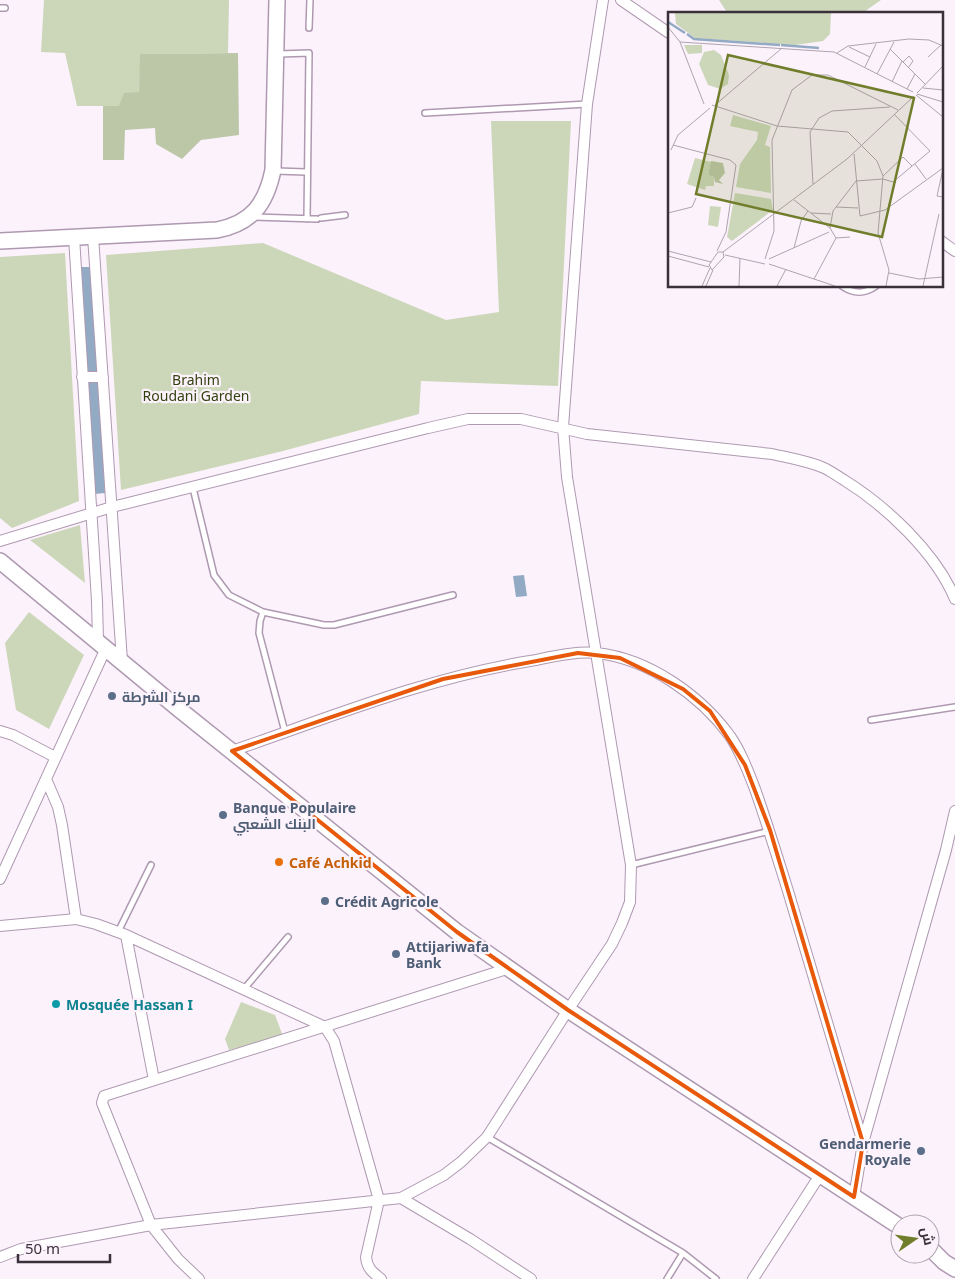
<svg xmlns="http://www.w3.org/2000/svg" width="955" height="1279" font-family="'Noto Sans',Cairo,sans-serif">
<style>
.green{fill:#ccd7b9}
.forest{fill:#bcc7a8}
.water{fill:#92aac3}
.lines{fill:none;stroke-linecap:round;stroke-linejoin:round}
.lane-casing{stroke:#af99b1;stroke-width:8}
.street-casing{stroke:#af99b1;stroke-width:12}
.secondary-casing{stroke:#af99b1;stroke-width:18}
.lane{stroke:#fff;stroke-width:5}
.street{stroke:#fff;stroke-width:10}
.secondary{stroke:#fff;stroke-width:15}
.marked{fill:none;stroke:#e8590c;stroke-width:4;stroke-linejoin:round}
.service-dot{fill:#5c6f8a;stroke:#fcf2fc;stroke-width:2}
.food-dot{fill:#e8710a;stroke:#fcf2fc;stroke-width:2}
.culture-dot{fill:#0f9aa8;stroke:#fcf2fc;stroke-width:2}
.labels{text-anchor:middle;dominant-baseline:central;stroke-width:4.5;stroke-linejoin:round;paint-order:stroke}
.park-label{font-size:14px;fill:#34420f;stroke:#fcf2fc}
.service-label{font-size:14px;font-weight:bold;fill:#4e5e75;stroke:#fcf2fc;text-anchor:start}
.food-label{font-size:14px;font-weight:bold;fill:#c56008;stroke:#fcf2fc;text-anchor:start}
.culture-label{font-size:14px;font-weight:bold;fill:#0d838f;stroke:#fcf2fc;text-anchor:start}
.inset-river{fill:none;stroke:#92aac3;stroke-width:2.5}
.inset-road{fill:none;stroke:#aea4ae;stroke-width:1}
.view{fill:#707d2b;fill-opacity:0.15;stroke:#707d2b;stroke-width:2.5}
.inset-edge{fill:none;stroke:#39303a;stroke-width:2.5}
</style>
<rect width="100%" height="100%" fill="#fcf2fc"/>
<path class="green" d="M44 0H229L228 53 141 54 139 92 119 106H77L65 53 41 52Z
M719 0H881L861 14H728Z
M491 121H571L558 386 421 381 419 414 283 451 121 490 106 255 263 243 446 320 499 312Z
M65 253 79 501 12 528 0 518V257Z
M80 525 85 583 30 540Z
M29 612 84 655 49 729 16 710 5 643Z
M241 1002 275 1015 283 1036 229 1050 225 1039Z"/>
<path class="forest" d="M238 53 239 135 201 140 182 159 156 144 155 128 125 130 124 160H103V106H119L124 93 139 92 140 54Z"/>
<path class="water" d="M80 267H91L105 493 94 494Z
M524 575 527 596 516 597 513 576Z"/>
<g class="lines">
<defs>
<path id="lane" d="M0 8H5
M309 28 310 0
M279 54 309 53 307 219
M425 113 587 104
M276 171 306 172
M254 217 317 219
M321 218 345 215
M842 286C853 294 865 294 876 286
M193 488 214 575 229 595 263 612 324 625H334L453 595
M263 612 260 621 259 633 285 732
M871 720 955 707
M631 865 770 831
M118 932 151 865
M244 989 288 937
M487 1137 683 1253 716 1279
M667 1279 683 1253"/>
<path id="street" d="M621 0 669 33
M93 236 122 661
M74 237 97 601 98 641
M941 241 955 251
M82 377H103
M0 541 112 507 428 428 468 419H521L587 434 772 454C789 458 808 461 824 468 831 471 837 476 844 480 886 506 936 553 955 599
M0 731 13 735 55 757
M232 751C331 717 426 678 530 661 551 657 575 651 597 653 649 659 700 695 730 736 741 752 748 771 755 789 767 823 777 856 788 891 813 975 838 1059 863 1143
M46 779 58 807 62 825 76 919
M0 879 106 648
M0 926 76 919 96 924 126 935 325 1027 334 1041 379 1200 366 1257C367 1268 372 1272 381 1279
M126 935 154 1080
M854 1197 863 1143 946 850 955 811
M401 1198 470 1239 531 1279
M0 1257 21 1249 151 1225 401 1198 444 1175 461 1162 487 1137 568 1010 612 944 622 923 630 902 631 865 567 477 563 427 587 104 603 0
M199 1279 178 1259 151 1225 102 1103 104 1096 510 968
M753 1279 820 1175"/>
<path id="secondary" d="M0 241 217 230C252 223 266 204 273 170L277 0
M0 561 180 710 457 932 568 1010 900 1227
M930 1248 944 1262 955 1269"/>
</defs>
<use href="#lane" class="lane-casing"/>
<use href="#street" class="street-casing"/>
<use href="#secondary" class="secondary-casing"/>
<use href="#lane" class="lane"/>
<use href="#street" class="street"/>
<use href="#secondary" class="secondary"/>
</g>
<path class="marked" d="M578 653 620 658 683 689 710 711 745 765 770 830 863 1143 854 1197 568 1010 457 932 232 751 443 679Z"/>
<g class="service-dot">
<circle cx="112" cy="696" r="5"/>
<circle cx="223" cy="815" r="5"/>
<circle cx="325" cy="901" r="5"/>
<circle cx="396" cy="954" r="5"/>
<circle cx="921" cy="1151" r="5"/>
</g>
<circle class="food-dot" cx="279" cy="862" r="5"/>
<circle class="culture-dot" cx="56" cy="1004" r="5"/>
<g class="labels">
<g class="park-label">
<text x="196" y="379">Brahim<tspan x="196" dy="16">Roudani Garden</tspan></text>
</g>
<g class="service-label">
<text x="122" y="696">مركز الشرطة</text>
<text x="233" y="807">Banque Populaire<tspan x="233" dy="16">البنك الشعبي</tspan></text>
<text x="335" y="901">Crédit Agricole</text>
<text x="406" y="946">Attijariwafa<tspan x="406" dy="16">Bank</tspan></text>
<text x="911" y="1143" text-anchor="end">Gendarmerie<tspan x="911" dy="16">Royale</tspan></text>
</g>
<g class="food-label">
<text x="289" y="862">Café Achkid</text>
</g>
<g class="culture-label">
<text x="66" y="1004">Mosquée Hassan I</text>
</g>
</g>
<g transform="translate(668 12)">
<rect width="275" height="275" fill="#fcf2fc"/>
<path d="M7 1H163L162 22 155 29 127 33 27 26 8 12ZM16 33H34V41L20 42ZM46 38 53 43 61 63 60 72 52 77 40 73 31 52 36 40ZM65 103 103 114 97 133 102 135 103 181 68 175 72 152 89 128 90 120 62 114ZM27 146 43 150 40 163 46 165V174H38L37 178 19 172ZM67 181 103 187 105 198 64 229 59 225ZM42 194 53 195 50 215 40 213Z" fill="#ccd7b9"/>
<path d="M43 149 55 151 57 161 51 168 55 172 47 170 46 165 40 163Z" fill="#bcc7a8"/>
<path class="inset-river" d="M0 10 17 21M19 22 26 27 112 33M113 33 151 36"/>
<path class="inset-road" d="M0 15 12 30 36 92M12 30 166 40 245 80M181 35 202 45M222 37 257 72M169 41 180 34 241 27 261 28 275 34M260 45 273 33M235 50 241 44 245 49 240 56M197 55 208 32M209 62 226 30M224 70 234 49M255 76 275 78M239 77 247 62M249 81 275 54M249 82 275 90M248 83 275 105M44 93 109 114 180 120 209 149 215 164 210 221 221 258 218 274M47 93 114 36M5 133 62 148 68 153 58 220 49 239M3 138 10 123 42 96M186 142 192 204 217 198 275 156M247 152 258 167M275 157 269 184 275 185M215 164 235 145 244 154M145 172 142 120 151 106 164 99 222 95M126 188 162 216M168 195 190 196M0 201 24 195 28 186M143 201 163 202M182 225 168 226 162 216 165 199 188 169 215 167 225 170 262 139 226 102M126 236 133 209 140 199M0 239 43 250M50 240H55L56 245 44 258 41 253ZM55 240 179 147 246 84M57 243 97 252M0 244 41 255M97 247 106 219 104 128 124 78 144 63H160L230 98M101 247 161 220M101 252 167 274M221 261 251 267 275 265M146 267 168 226M34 274 42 256M38 274 45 258M71 274 72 246M109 274 118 257M255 274 271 202"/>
<path class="view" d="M60 43 246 86 214 225 28 182Z"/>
<rect width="275" height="275" class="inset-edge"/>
</g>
<g transform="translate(915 1239) rotate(77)"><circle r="24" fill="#fcf2fc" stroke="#aea4ae"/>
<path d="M0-4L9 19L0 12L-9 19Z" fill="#707d2b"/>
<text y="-8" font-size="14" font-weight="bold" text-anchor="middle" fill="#39303a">ش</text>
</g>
<path d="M18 1254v8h92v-8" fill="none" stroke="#39303a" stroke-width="2.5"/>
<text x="25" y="1254" font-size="15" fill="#39303a" stroke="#fcf2fc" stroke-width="4" paint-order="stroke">50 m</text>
</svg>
